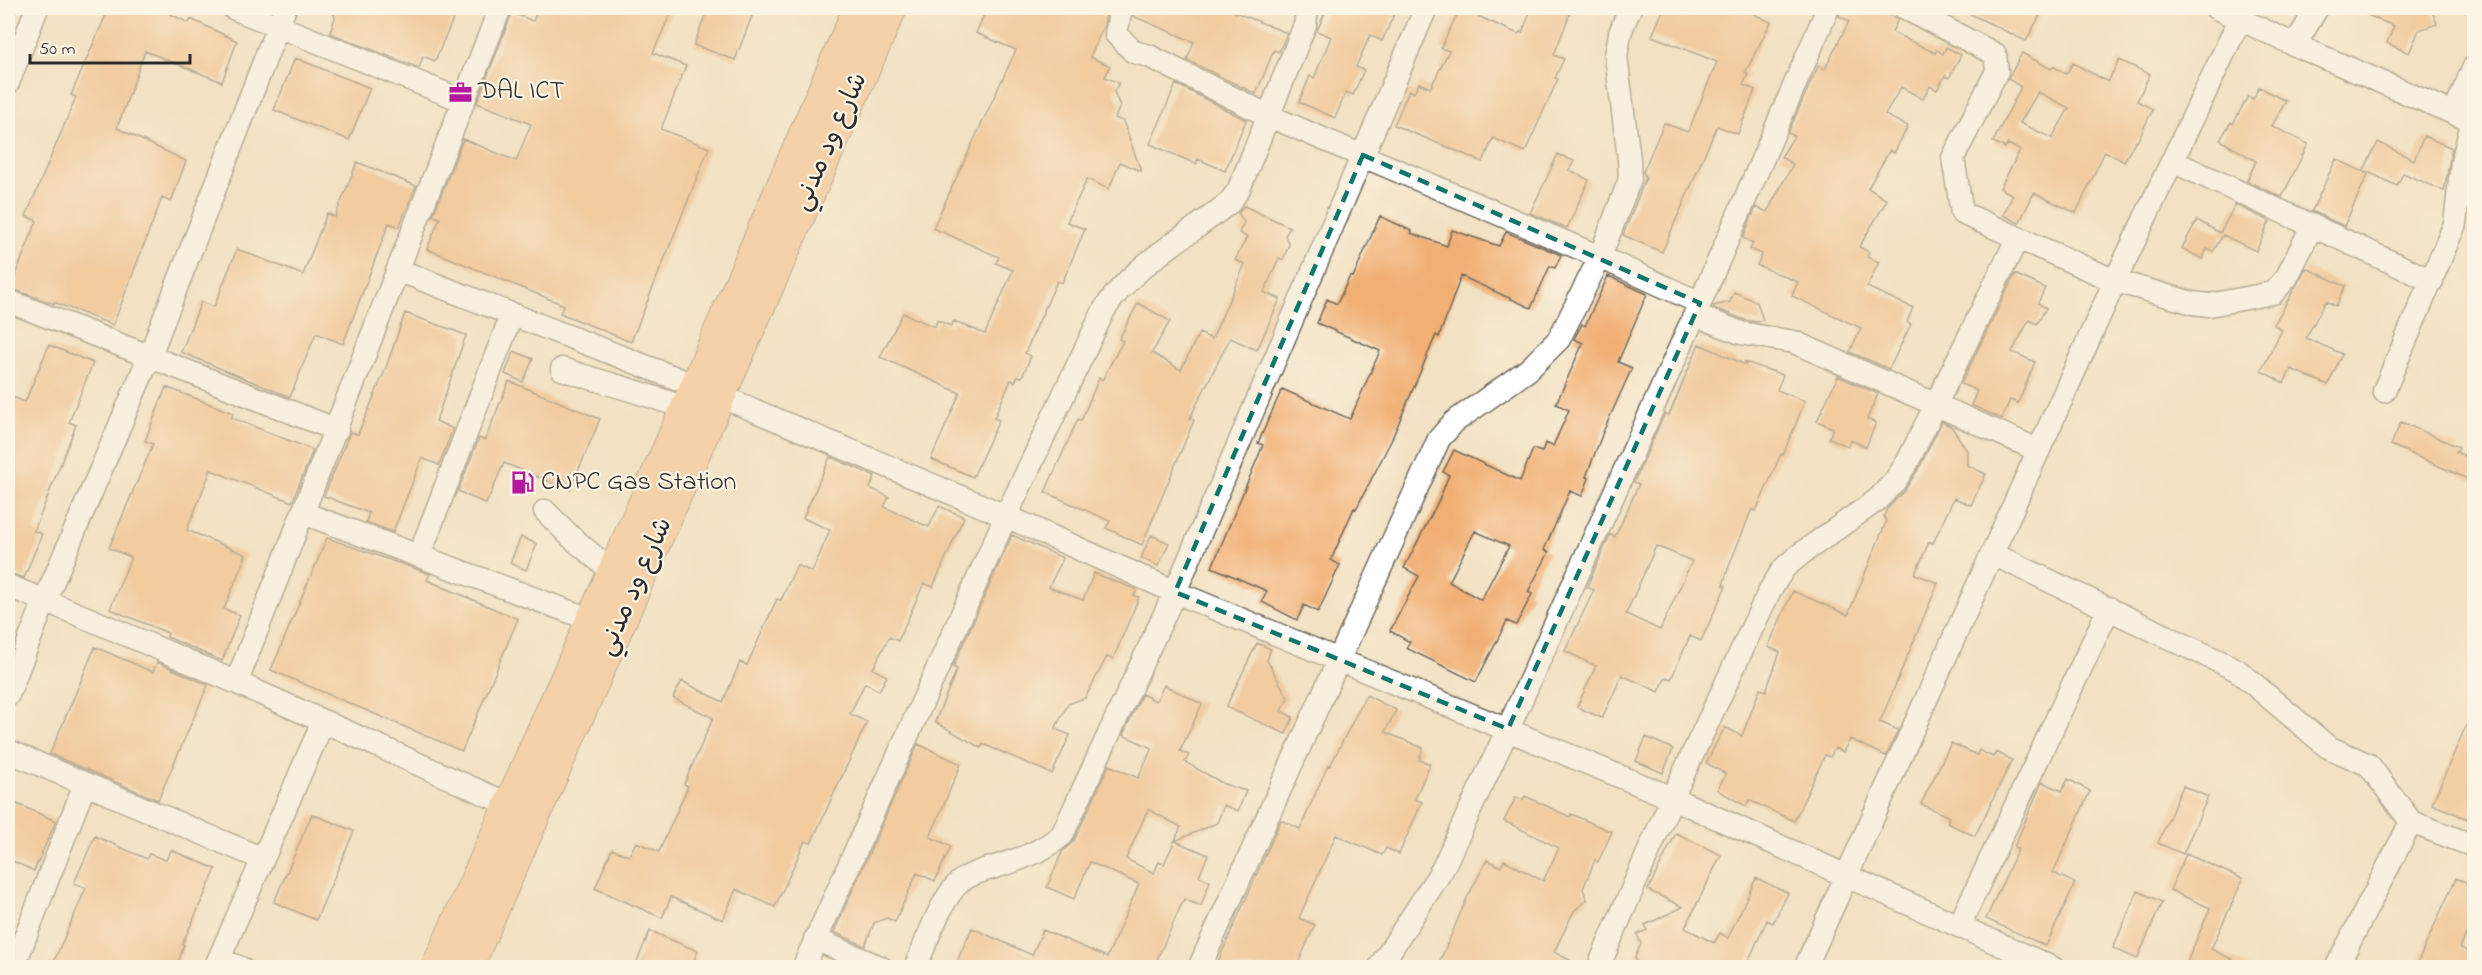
<svg xmlns="http://www.w3.org/2000/svg" width="2482" height="975" font-family="'Indie Flower','Playpen Sans Arabic',sans-serif">
<style>
.building{fill:#f1af73;fill-rule:evenodd}
.lines{fill:none;stroke-linecap:round;stroke-linejoin:round}
.minor-casing{stroke:#716b60;stroke-width:25}
.highway-casing{stroke:#716b60;stroke-width:35}
.minor{stroke:#fff;stroke-width:22}
.highway{stroke:#f9bc8a;stroke-width:33}
.marked{fill:none;stroke:#0f766e;stroke-width:4.5;stroke-dasharray:12 8;stroke-linejoin:round}
.labels{text-anchor:middle;dominant-baseline:central;stroke-width:4.5;stroke-linejoin:round;paint-order:stroke}
.poi-label{font-size:26px;fill:#2b2b2b;stroke:#fcf5e5;text-anchor:start}
.street-label{font-size:26px;fill:#2b2b2b;stroke:#fcf5e5}
</style>
<rect width="100%" height="100%" fill="#fcf5e5"/>
<filter id="ink" filterUnits="userSpaceOnUse"><feTurbulence type="fractalNoise" baseFrequency=".0167" numOctaves="2"/><feDisplacementMap in="SourceGraphic" scale="12" xChannelSelector="R" yChannelSelector="G"/><feConvolveMatrix kernelMatrix="1 2 1 2 8 2 1 2 1" color-interpolation-filters="sRGB"/></filter>
<filter id="wash" filterUnits="userSpaceOnUse"><feTurbulence type="fractalNoise" baseFrequency=".008" numOctaves="4" result="noise"/><feDisplacementMap in="SourceGraphic" scale="24" xChannelSelector="R" yChannelSelector="G"/><feGaussianBlur stdDeviation="1.35" result="paint"/><feColorMatrix in="noise" values="0 0 0 0 0 0 0 0 0 0 0 0 0 0 0 0 0 1.4 0 .05"/><feComposite in="paint" operator="in"/></filter>
<g filter="url(#wash)">
<rect width="100%" height="100%" fill="#f2e1c2"/>
<g id="blocks">
<path class="building" d="M109 8H158L189 23 191 19 237 41 222 82 145 51 117 128 186 161 171 202 162 198 113 325 54 302V304L10 288 37 221 26 216 76 97 71 95Z
M332 8H426L453 19 435 61 423 56 419 68 330 33 335 18Z
M539 8H673L653 53 686 66 661 129 709 148 631 342 560 313 564 305 427 249 440 218 433 216 463 139 516 161 531 124 477 103 512 13 533 21Z
M708 8H755L735 60 694 45Z
M987 8H1107L1104 25 1090 57 1110 66 1105 77 1119 83 1114 92 1120 106 1115 118 1123 121 1141 171 1120 162 1109 189 1087 179 1067 222 1085 229 1062 283 1057 281 1025 353 1031 356 1022 377 1018 376 1015 382 1011 380 994 418 999 420 973 477 931 459 960 393 880 357 903 313 935 327 937 320 951 326 954 321 985 334 1013 270 996 263 999 257 933 228 1016 50 976 33Z
M1134 8H1225L1287 33 1279 52 1274 50 1256 94 1187 60 1194 42 1133 16Z
M1327 8H1397L1382 41 1370 35 1356 67 1364 70 1353 95 1346 92 1335 118 1299 102 1310 76 1314 78 1331 37 1317 31Z
M1460 8 1518 34 1520 32 1522 33 1532 8H1572L1554 55 1564 59 1555 78 1558 79 1525 152 1493 138 1483 162 1394 125 1409 90 1414 93 1419 83 1430 88 1433 83 1449 51 1441 48Z
M1664 8H1741L1771 22 1745 73 1748 74 1743 85 1755 90 1738 134 1717 126 1662 252 1623 235 1646 177 1643 172 1664 123 1688 132 1717 62 1652 36Z
M1841 8H1874L1898 19 1892 32 1935 53 1937 50 1943 54 1946 47 1961 55 1949 78 1945 76 1937 90 1930 86 1923 99 1901 87 1885 115 1908 126 1894 153 1890 150 1868 188 1887 200 1859 247 1869 252 1867 257 1879 262 1867 287 1913 308 1907 322 1911 324 1889 369 1850 352 1861 328 1792 296 1798 282 1757 265 1762 254 1750 249 1753 243 1743 238 1756 207 1767 212 1793 164 1781 157 1794 136 1788 133 1814 75 1819 65 1825 69 1849 21 1839 16Z
M1958 8H2044L2026 41Z
M2350 8H2431L2437 24 2419 30 2409 53 2387 43 2394 26Z
M2022 53 2051 69 2053 66 2066 74 2073 63 2108 82 2119 60 2150 74 2137 101 2153 109 2137 142 2135 141 2124 162 2105 151 2076 213 2034 193 2019 223 2003 215 2013 195 2000 188 2020 150 2008 144 2005 148 1993 142 2021 87 2008 79ZM2038 92 2069 108 2052 138 2020 123Z
M295 58 370 88 349 140 274 110Z
M1176 84 1246 120 1225 171 1198 159 1196 164 1150 144Z
M2259 87 2286 101 2272 126 2308 144 2282 197 2247 181 2256 161 2220 140 2231 122 2233 124 2248 96 2253 99Z
M2424 136 2452 148 2444 191 2403 173 2397 186 2364 170 2378 142 2414 160Z
M1558 154 1574 161 1569 170 1589 180 1567 228 1530 213Z
M2336 159 2368 174 2344 226 2312 211Z
M357 162 416 186 399 227 389 223 343 344 316 333 290 397 181 352 201 302 214 307 237 249 303 275 327 213 335 217Z
M2235 205 2270 221 2256 251 2223 235 2213 252 2207 249 2202 259 2182 248 2197 220 2220 233Z
M1244 206 1290 227 1285 236 1289 244 1283 260 1279 258 1264 292 1280 299 1257 350 1230 338 1190 418 1194 420 1142 545 1106 528 1110 521 1045 492 1078 419 1081 421 1099 378 1102 380 1123 341 1119 339 1138 303 1170 321 1152 353 1181 370 1199 333 1212 339 1245 264 1235 260 1247 237 1239 233 1244 222 1238 213Z
M1380 216 1412 231 1411 233 1447 246 1452 230 1499 246 1506 232 1561 255 1555 268 1550 266 1531 308 1461 276 1439 337 1436 335 1391 441 1356 509 1354 508 1331 560 1340 565 1318 612 1304 605 1297 620 1262 602 1267 591 1212 567 1263 445 1258 443 1282 389 1350 419 1380 351 1317 323 1327 299 1337 304 1350 276 1353 277Z
M2306 268 2345 286 2336 306 2326 301 2306 338 2342 354 2328 385 2291 369 2284 383 2261 371 2282 330 2274 325Z
M2015 274 2045 288 2038 303 2046 308 2037 324 2029 320 2012 352 2035 362 2018 403 2010 400 2002 419 1971 405 1977 391 1961 384Z
M1608 276 1647 294 1618 362 1632 368 1603 432 1586 477 1589 478 1582 496 1570 491 1544 550 1549 552 1528 592 1532 594 1516 625 1507 621 1476 682 1406 648 1410 642 1390 631 1419 576 1404 568 1439 500 1449 475 1443 472 1454 450 1520 481 1533 449 1542 452 1545 443 1553 446 1569 410 1556 404 1583 343 1574 339 1582 324 1585 326ZM1475 531 1509 546 1481 600 1449 582Z
M1734 292 1757 302 1763 320 1758 322 1745 320 1714 308 1713 306 1730 302Z
M405 313 466 335 436 421 453 429 439 465 422 458 393 532 366 522 369 513 324 496 350 432 358 434 384 373Z
M1699 344 1746 365 1745 362 1783 375 1777 390 1805 401 1783 455 1781 454 1756 511 1752 509 1730 563 1723 585 1726 586 1701 641 1690 636 1671 679 1666 677 1659 692 1622 675 1602 718 1577 707 1596 666 1565 651 1594 590 1587 587 1610 535 1615 537 1639 484 1634 482 1665 413 1669 415ZM1656 546 1692 561 1660 630 1626 614Z
M49 345 93 363 69 422 76 425 34 531 42 534 24 578 8 573V487L14 472 8 471V395L25 402Z
M514 351 533 359 523 382 505 374Z
M1838 376 1878 394 1867 419 1876 423 1866 447 1850 440 1848 446 1829 438 1833 428 1817 421Z
M509 381 600 419 570 490 504 463 486 504 458 491 479 438 485 440Z
M166 387 233 413 232 418 313 450 292 502 211 470 187 530 246 555 224 609 240 615 222 661 167 637 168 633 110 609 131 557 109 548 153 444 145 441Z
M1942 422 1952 427 1967 451V465L1986 474 1971 505 1954 498 1933 543 1929 542 1915 574 1938 583 1880 722 1898 730 1886 756 1850 739 1843 752 1835 748 1830 757 1825 755 1794 821 1749 800 1746 806 1717 790 1726 774 1706 763 1725 727 1742 736 1760 689 1766 691 1780 652 1768 647 1793 591 1848 615 1886 522 1884 516 1887 509 1905 490 1919 468Z
M2401 422 2459 447 2456 452 2475 461V482L2391 445Z
M830 457 875 476 870 488 889 497 884 507 929 527 939 506 964 517 933 587 924 583 898 641 889 637 873 669 887 676 879 691 865 683 850 714 867 722 811 843 805 841 775 907 736 889 723 920 671 897 662 918 595 888 612 849 629 856 636 842 659 852 688 786 684 784 713 718 673 698 682 681 723 702 740 662 747 665 777 599 781 600 797 565 812 572 830 530 803 518Z
M1012 535 1063 558 1049 587 1083 600 1094 573 1137 590 1134 596 1139 597 1113 659 1107 657 1085 698 1068 704 1055 729 1070 735 1052 774 983 744 981 748 935 722 957 669 953 667Z
M1151 535 1169 543 1158 566 1141 558Z
M521 537 537 544 526 570 510 563Z
M327 538 430 574 427 580 518 619 462 751 271 670Z
M1257 643 1271 649 1267 660 1288 698 1281 711 1293 717 1286 734 1226 707Z
M95 647 153 672 157 662 208 685 158 800 50 754Z
M1164 685 1202 704 1180 751 1189 755 1185 762 1224 784 1246 791 1238 811 1224 805 1217 823 1175 841 1208 855 1199 876 1210 881 1201 906 1184 899 1153 968H954L972 928 1032 955 1043 930 1107 957 1139 884 1090 862 1074 899 1047 887 1062 852 1074 841 1109 765 1138 778 1152 748 1123 735 1142 694 1156 701ZM1148 809 1181 827 1164 864 1159 862 1154 873 1126 859Z
M1366 695 1396 710 1385 732 1423 748 1419 760 1430 764 1415 799 1422 802 1399 854 1386 848 1382 855 1336 835 1299 918 1315 925 1296 968H1215L1281 820 1300 829 1328 765 1330 766Z
M2475 705V822L2432 804Z
M1646 737 1673 749 1663 773 1636 761Z
M1951 743 1977 755 1979 750 1993 757 1996 752 2012 760 1975 836 1947 823 1949 817 1921 804Z
M918 744 961 764 930 837 951 846 935 881 917 873 895 922 887 918 874 923 865 946 834 932Z
M2068 779 2090 791 2053 873 2075 883 2046 946 1986 919 2018 849 2014 847 2042 782 2062 791Z
M2183 786 2208 797 2183 854 2158 843Z
M1525 796 1570 817 1571 814 1612 832 1598 862 1595 860 1583 889 1587 900 1574 911 1554 952 1585 968H1437L1466 900 1487 860 1501 867 1504 860 1543 881 1559 848 1504 821 1516 797 1523 800Z
M8 800 56 821 34 871 8 859Z
M312 814 354 831 316 920 274 902Z
M1676 833 1721 855 1685 928 1714 943 1720 933 1728 938 1756 878 1788 893 1773 923 1767 920 1745 968H1639L1635 957 1641 944 1637 934 1647 930 1645 925 1683 907 1648 890Z
M95 836 147 859 149 854 166 860 171 850 216 869 182 945H184L176 968H51L86 888 74 883Z
M2186 854 2243 879 2211 949 2251 968H2198L2187 962 2210 908 2170 890Z
M2456 878 2475 886V916L2460 948 2475 955V968H2415Z
M2138 891 2162 902 2137 959 2113 948Z
M650 931 698 951 691 968H634Z"/>
</g>
</g>
<g filter="url(#ink)">
<use href="#blocks" fill-opacity="0" stroke="#716b60" stroke-width="1.5"/>
<g class="lines">
<defs>
<path id="minor" d="M233 8 464 101
M1121 8 1116 34 1134 52 1149 56 1269 116 1600 257 1700 303
M1905 8 1995 54 1997 71 1953 158 1962 213 2115 281 2193 303 2209 305 2273 293 2287 277 2312 226
M2216 8 2295 45 2474 122
M2295 45 2317 8
M8 83 37 8
M2454 113 2474 67
M2172 161 2432 281
M398 270 696 386
M8 301 337 430
M1695 315 1741 333 1794 342 2038 450
M562 369C604 383 646 393 687 409
M2384 391 2455 224 2462 162 2473 121
M720 396 1006 516 1175 592 1672 798 2053 968
M545 511 571 537 614 573
M303 513 592 620
M1993 554 2237 670 2328 747 2369 765 2411 822 2474 846
M419 556 512 314
M8 586C177 653 343 731 510 805
M237 681 500 8
M8 695 45 600 150 355 285 8
M8 751 263 859
M1959 926 2109 608
M815 939 882 968
M219 959 241 968
M13 968 85 784
M215 968 323 722
M803 968 1006 516 1104 310C1131 268 1178 242 1217 212L1230 202 1239 189 1305 25 1307 8
M915 968C925 945 942 896 961 881 970 874 983 870 995 867 1020 859 1042 852 1062 835L1175 592 1426 8
M1199 968 1439 439 1454 422 1528 370 1559 339 1600 257 1630 179 1629 159 1616 56 1620 33 1630 8
M1379 968 1442 870 1508 729 1700 303 1828 8
M1598 968 1672 798 1770 590 1784 568 1802 553 1877 500 1895 481 1908 461 2017 239
M1805 968 2115 281 2240 19
M2336 968 2411 822"/>
<path id="highway" d="M438 968 687 409 860 8
M466 968 890 8"/>
</defs>
<use href="#minor" class="minor-casing"/>
<use href="#highway" class="highway-casing"/>
<use href="#minor" class="minor"/>
<use href="#highway" class="highway"/>
</g>
</g>
<path d="M0 0H2482V975H0ZM1363 155 1700 303 1508 729 1175 592Z" fill="#f2e1c2" fill-opacity=".55" fill-rule="evenodd"/>
<path class="marked" d="M1363 155 1700 303 1508 729 1175 592Z"/>
<defs>
<symbol id="office-bare" viewBox="-9 -9 18 18"><path d="M-6-3h4V-5.5h4V-3h4V5H-6ZM-1-4.5V-3h2v-1.5ZM-6 0V1H6V0Z" fill="#b5179e" stroke="#fcf5e5" stroke-width="2.5" paint-order="stroke"/></symbol>
<symbol id="fuel-bare" viewBox="-9 -9 18 18"><path d="M-5.5-6h7V0h2V4h1.3V-2.5L3-4.5l.8-.8L6-3V5H2.5V1h-1V6h-7ZM-4.2-4.7v3.2H.2V-4.7Z" fill="#b5179e" stroke="#fcf5e5" stroke-width="2.5" paint-order="stroke"/></symbol>
</defs>
<g fill-rule="evenodd">
<use href="#office-bare" x="444" y="76" width="33" height="33"/>
<use href="#fuel-bare" x="506" y="466" width="33" height="33"/>
</g>
<g class="labels">
<g class="poi-label">
<text x="478" y="92">DAL ICT</text>
<text x="541" y="483">CNPC Gas Station</text>
</g>
<g class="street-label">
<text transform="translate(831 142) rotate(-66)">شارع ود مدني</text>
<text transform="translate(636 587) rotate(-66)">شارع ود مدني</text>
</g>
</g>
<rect width="2482" height="975" fill="none" stroke="#fcf5e5" stroke-width="30"/>
<path d="M30 54v9h160v-9" fill="none" stroke="#2b2b2b" stroke-width="3"/>
<text x="39" y="54" font-size="18" fill="#2b2b2b" stroke="#fcf5e5" stroke-width="4.5" paint-order="stroke">50 m</text>
</svg>
